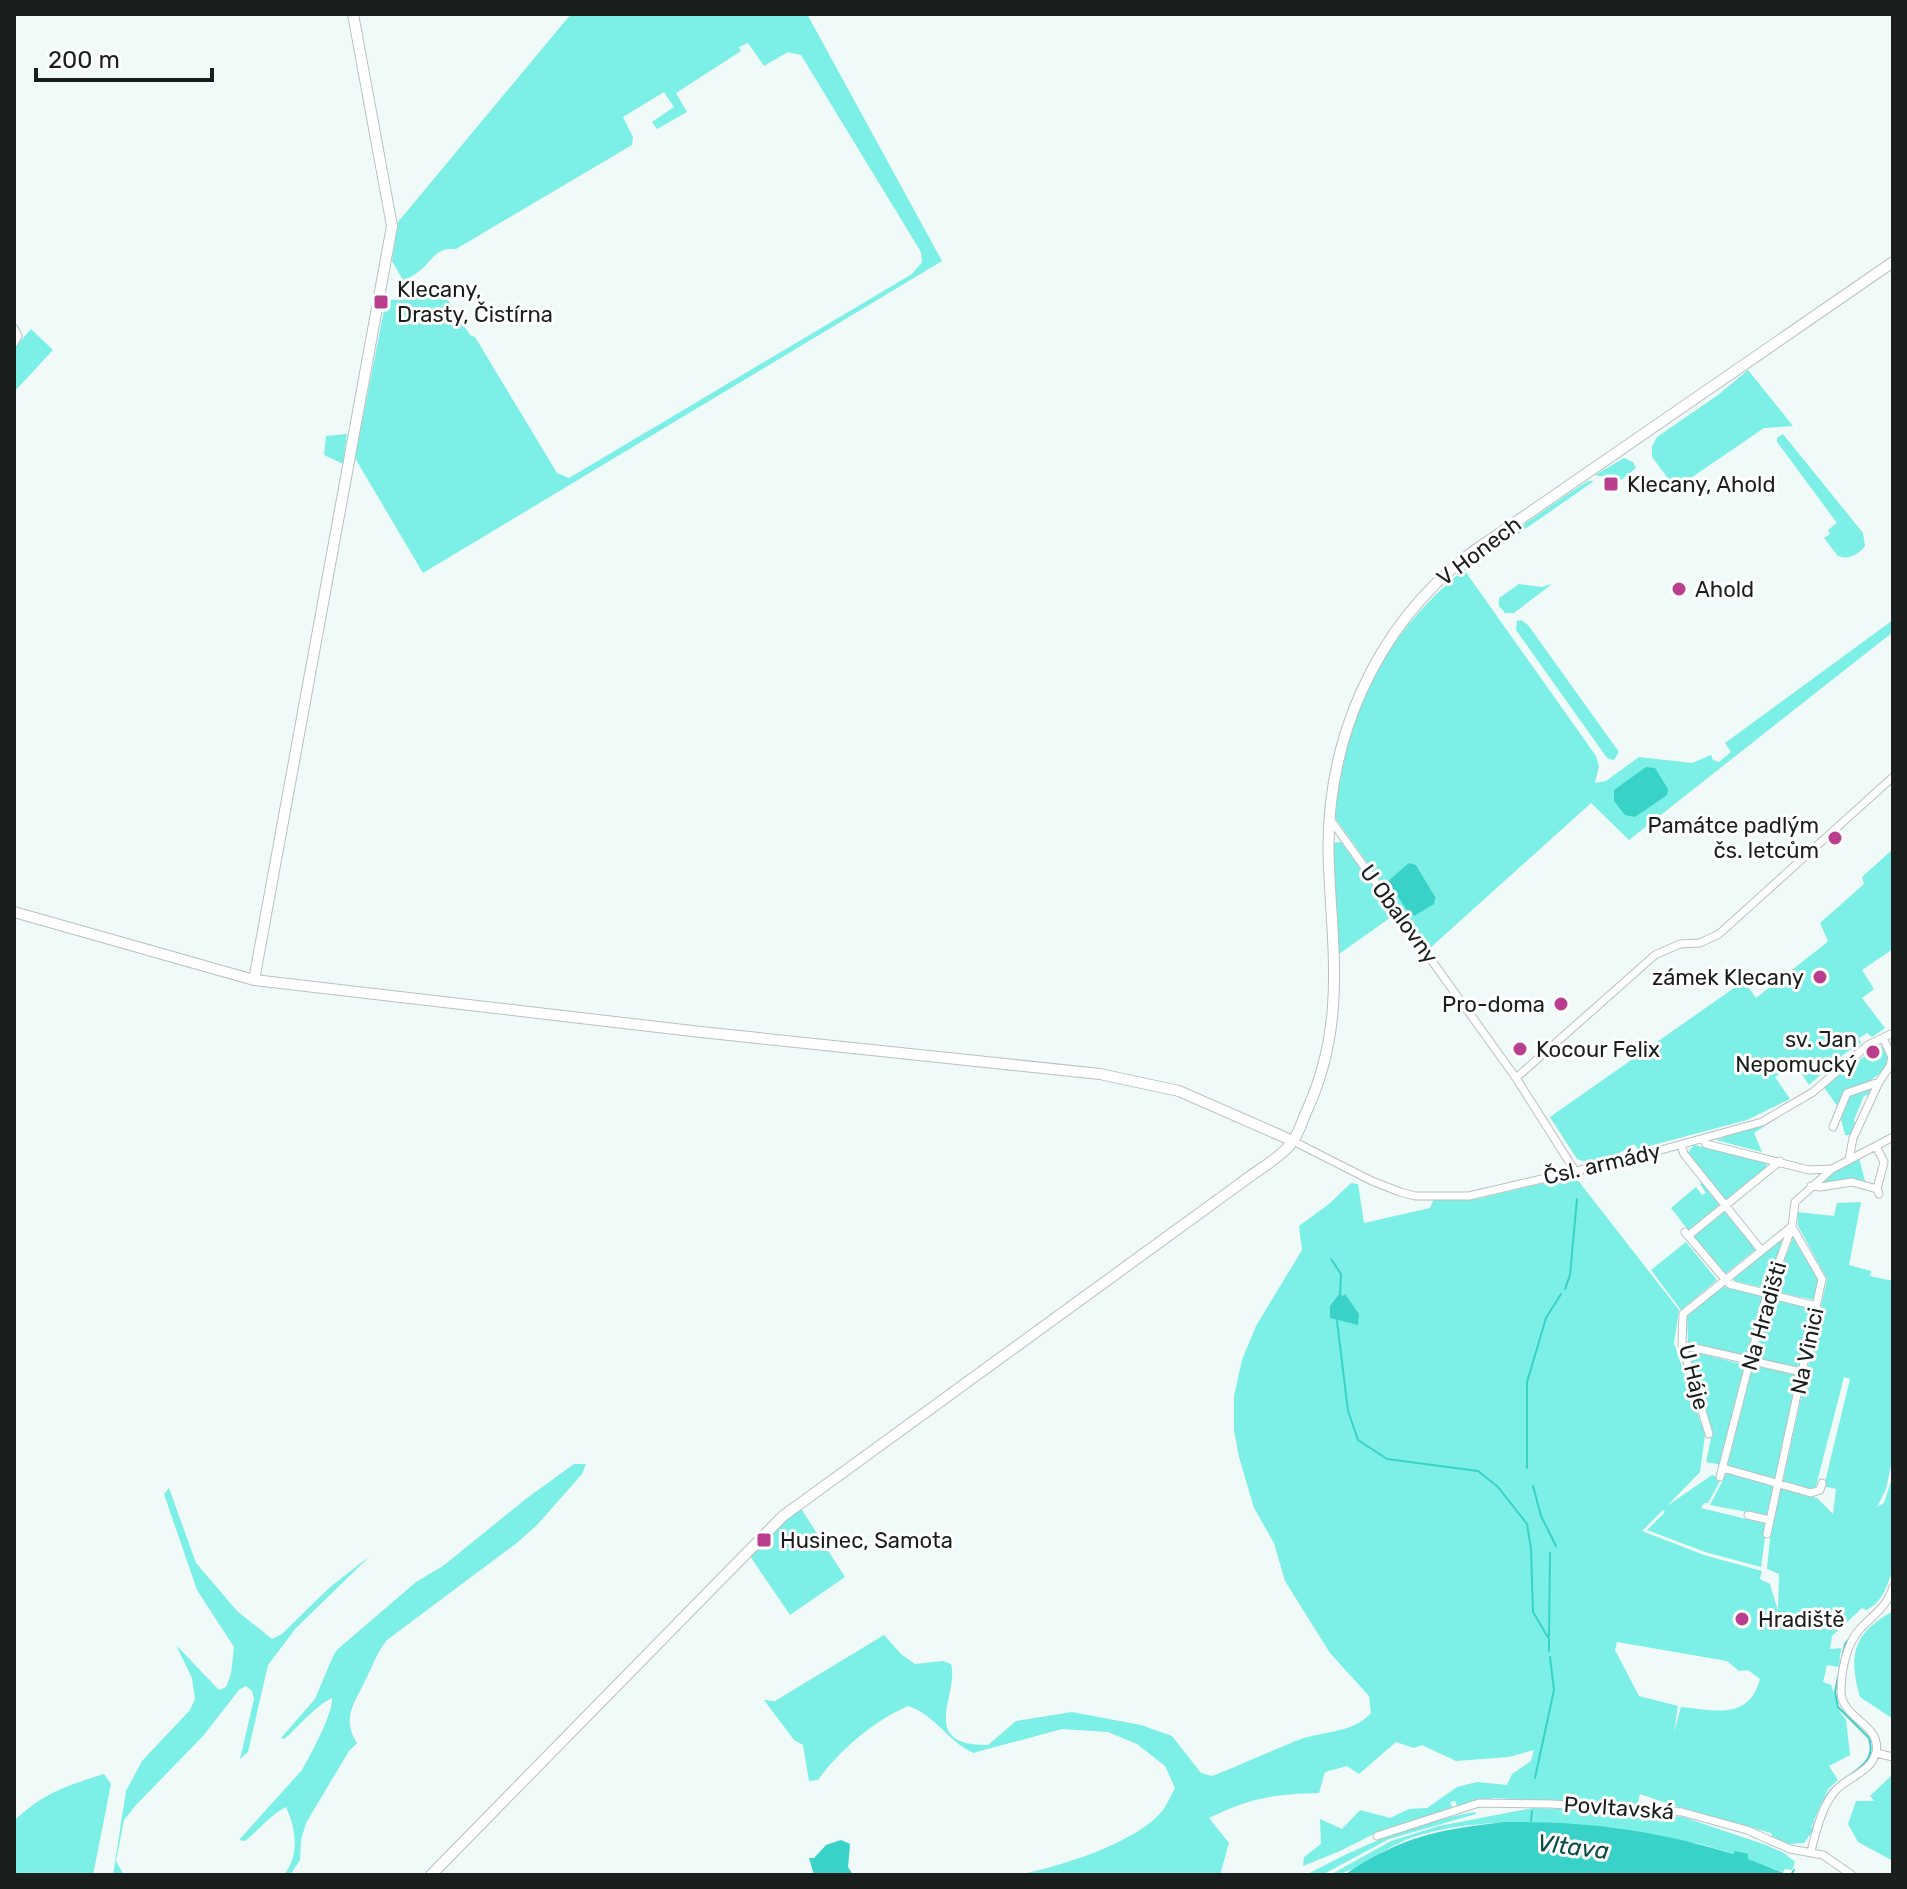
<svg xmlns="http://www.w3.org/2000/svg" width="1907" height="1889" font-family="Rubik,sans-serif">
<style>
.green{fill:#7cefe6;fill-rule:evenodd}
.water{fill:#39d2c9}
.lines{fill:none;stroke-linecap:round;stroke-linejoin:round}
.stream{stroke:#39d2c9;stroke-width:2}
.street-casing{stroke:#b8c1c0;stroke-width:9}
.secondary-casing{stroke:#b8c1c0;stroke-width:12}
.street{stroke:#fff;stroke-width:7}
.secondary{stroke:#fff;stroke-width:10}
.poi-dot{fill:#b93e8e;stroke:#fff;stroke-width:3}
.labels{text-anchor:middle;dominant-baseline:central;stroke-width:6;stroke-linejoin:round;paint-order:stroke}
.poi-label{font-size:22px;fill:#1a1e1d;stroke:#fff;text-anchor:start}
.street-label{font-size:22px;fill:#1a1e1d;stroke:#fff}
.water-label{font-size:24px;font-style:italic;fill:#0a4c48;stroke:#fff}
</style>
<rect width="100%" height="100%" fill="#f0faf9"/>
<path class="green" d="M571 14H807L942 261 423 573 355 458 386 300 414 299 437 282 470 335 475 337 557 473 569 478 912 274 922 262 921 252 801 55 788 52 764 66 748 43 739 47 741 51 676 93 687 112 657 129 652 122 674 107 664 92 623 117 633 137 632 145 456 249C439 248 436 254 426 265 421 271 410 277 404 282L392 261 398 222Z
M31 329 53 350 14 392V348Z
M1748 370 1793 426 1764 428 1685 482 1670 481 1652 457V446L1657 437 1718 395Z
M347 434 343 464 324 455 326 436Z
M1783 434 1863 533 1865 546C1858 555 1849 560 1838 556L1824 538 1830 534 1828 530 1837 523 1777 442V438Z
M1624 458 1633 462 1636 468 1621 480 1595 475Z
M1588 481H1594L1465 571 1596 756 1599 766 1595 783 1606 781 1639 757 1692 763 1711 755 1713 760 1719 762 1731 752 1725 743 1893 620V632L1629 840 1591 803 1429 949 1333 815C1338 790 1339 762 1348 737 1382 638 1433 589 1517 529 1541 513 1564 496 1588 481ZM1409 864 1416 865 1436 898V901L1414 916 1409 914 1388 881Z
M1519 584 1542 587 1552 584 1514 613H1505L1499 606V598Z
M1521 620 1528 625 1619 752 1614 760 1607 758 1516 630 1517 621Z
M1341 842 1394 915 1339 954 1333 843Z
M1893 849V949L1862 970 1874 989 1862 998 1885 1028 1872 1037 1867 1033 1859 1038 1861 1043 1844 1054 1809 1085 1796 1065 1775 1077 1790 1099 1747 1120 1638 1149 1634 1144C1621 1154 1593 1167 1577 1159L1550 1117 1744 981 1756 998 1825 944 1828 941 1820 923 1864 884 1862 877Z
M1880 1045 1885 1050 1888 1060 1882 1072 1867 1083 1873 1089 1870 1094 1864 1096 1854 1120 1856 1127 1850 1135H1845L1838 1107 1823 1086Z
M1774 1120 1754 1133 1762 1152 1716 1140Z
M1694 1145 1766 1162 1767 1167 1726 1201 1687 1154Z
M1859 1158 1865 1181 1821 1184 1820 1181 1833 1171Z
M1576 1178 1679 1310 1674 1343 1705 1435 1700 1472 1667 1506 1712 1475 1721 1479 1708 1503H1704L1701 1508 1767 1524 1761 1567 1705 1552 1647 1530 1665 1512 1663 1510 1642 1531 1704 1555 1762 1571 1760 1579 1770 1584 1778 1611 1779 1574 1767 1569 1772 1518 1780 1487 1817 1498 1833 1514 1836 1489 1824 1486 1850 1379 1844 1377 1815 1490 1783 1481 1827 1279 1798 1226 1797 1212 1834 1216 1837 1203 1861 1202 1849 1265 1871 1271 1870 1276 1893 1281V1456L1886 1489 1877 1507 1884 1503 1893 1475V1568C1888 1584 1882 1604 1866 1610L1862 1608 1832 1636 1830 1649 1841 1648 1839 1667 1827 1665 1823 1682 1831 1685 1840 1712 1846 1720 1850 1755 1829 1766 1838 1780 1828 1789 1811 1827 1814 1829 1804 1843 1788 1844 1773 1838 1771 1833 1678 1807 1640 1794 1637 1805 1494 1798 1457 1806 1455 1801 1450 1802 1453 1808 1449 1810 1374 1834 1340 1851 1303 1866 1304 1857 1321 1844 1320 1819 1342 1829 1360 1810 1390 1818 1409 1809 1427 1808 1457 1787 1477 1782 1507 1785 1512 1774 1531 1761 1534 1750 1508 1757 1456 1761 1422 1745 1414 1748 1396 1742 1359 1774 1347 1766 1325 1772 1319 1793C1273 1794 1251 1798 1209 1818L1229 1843 1220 1875H1018C1059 1867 1137 1843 1163 1810 1168 1803 1171 1795 1175 1788L1165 1766 1137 1744 1108 1732 1062 1729 973 1753C948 1741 934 1714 908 1706 872 1722 841 1749 818 1780L809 1781 803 1745 794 1740 764 1700 775 1701 884 1635 901 1654 915 1664 943 1661 951 1664C960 1693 916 1746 988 1745L1016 1721 1072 1712 1141 1725 1172 1736 1201 1773 1212 1776C1242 1764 1271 1751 1301 1739 1325 1731 1353 1733 1371 1713L1369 1696 1330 1653 1285 1581 1274 1543 1254 1508 1239 1457 1234 1430V1396L1242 1360 1256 1326 1302 1250 1299 1226 1329 1204 1351 1183 1358 1184 1364 1223 1430 1208 1434 1199H1477L1556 1180ZM1617 1642 1727 1661 1739 1671 1748 1670 1760 1679C1749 1721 1714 1710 1681 1707L1674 1732 1678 1706 1639 1696 1615 1650Z
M1702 1183 1720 1205 1688 1230 1671 1208 1696 1187 1702 1195 1706 1193 1700 1184Z
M1724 1211 1756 1249 1724 1275 1693 1236Z
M1794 1235 1819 1280 1814 1300 1772 1291Z
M1781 1240 1782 1242 1765 1288 1734 1281 1733 1278Z
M1686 1242 1717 1280 1681 1310 1651 1270Z
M1723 1287 1762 1296 1748 1357 1688 1343 1687 1316Z
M1770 1298 1812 1308 1799 1368 1756 1358Z
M1691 1351 1745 1365 1722 1465 1706 1462 1712 1434 1689 1357Z
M1753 1365 1798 1375 1775 1479 1727 1467Z
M574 1464H586L582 1474 537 1525 518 1542 387 1640C377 1652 373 1665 366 1679 355 1702 341 1718 357 1743L349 1751 306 1823 301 1840 300 1860 290 1875H284C300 1854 296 1829 286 1807 270 1815 259 1830 245 1841L239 1840 302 1770C311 1754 333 1714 332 1698 312 1708 301 1725 284 1739L281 1738 315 1699 334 1654 339 1648 416 1582 443 1566 527 1498Z
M1727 1472 1773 1485 1768 1516 1710 1505Z
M169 1488 196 1563 237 1611 272 1639 282 1634 329 1588 371 1555 296 1628 268 1665 248 1752 240 1759 254 1699 252 1691 246 1686 239 1690 203 1736 136 1805 124 1820 116 1861 124 1875H113L126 1791 142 1761 190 1710 195 1699 192 1678 176 1645 219 1690 226 1687 231 1674 234 1647 197 1590 164 1494Z
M800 1507 845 1577 790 1615 750 1556Z
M1893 1611V1719L1860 1697C1848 1656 1853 1633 1893 1611Z
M104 1774 111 1784 93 1875H14V1821C43 1793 66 1786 104 1774Z
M1891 1776 1893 1777V1861L1858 1842 1848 1824 1856 1801H1874L1870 1796Z
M1533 1808 1640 1812 1683 1817 1766 1845 1784 1853 1795 1862 1792 1870 1785 1869 1783 1872 1747 1859 1748 1855 1734 1854 1701 1844 1531 1822C1491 1822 1446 1825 1408 1839 1382 1849 1354 1875 1330 1875L1391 1841 1439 1826Z
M1475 1812 1476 1814 1389 1839 1322 1875H1306C1360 1846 1414 1822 1475 1812Z"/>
<path class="water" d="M1646 767 1655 768 1668 789 1667 795 1635 817 1625 815 1614 801V790Z
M1409 863 1416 865 1436 898 1434 904 1414 916 1409 914 1388 881Z
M1340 1293 1343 1296 1345 1294 1359 1314 1358 1325 1330 1318V1306Z
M1504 1822C1586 1821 1655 1830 1733 1854L1735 1851 1748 1854V1859L1789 1875H1344C1403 1836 1436 1830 1504 1822Z
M841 1840 850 1844 848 1867 853 1875H814L809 1858H814L826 1845Z"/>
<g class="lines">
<path class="stream" d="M1331 1259 1341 1274 1340 1295
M1565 1289 1570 1275 1577 1199
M1337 1321 1348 1411 1358 1440 1387 1459 1478 1471 1498 1487 1527 1524 1531 1549 1533 1612 1549 1639V1651
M1527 1468V1382L1546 1318 1561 1294
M1533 1486 1541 1516 1556 1546
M1549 1636 1550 1553
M1535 1778 1554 1690 1550 1657
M1824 1801C1836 1773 1880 1771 1869 1738L1838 1707 1835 1692 1845 1644 1868 1617
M1531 1821 1532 1811
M1813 1829 1815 1822
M1791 1875 1794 1870"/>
<defs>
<path id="street" d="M14 328 18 336 14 343
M1330 819 1516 1078 1575 1171
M1516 1078 1655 955 1680 944 1700 943 1719 934 1893 777
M1833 1127 1847 1093 1879 1082
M1705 1139 1706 1144 1809 1170 1832 1169 1893 1137
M1293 1141 1372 1181 1400 1192 1415 1196H1469L1632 1158 1762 1122 1813 1092 1868 1045 1893 1033
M1681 1145 1684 1154 1761 1250
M1876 1146 1884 1162 1877 1189
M1849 1160 1853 1138 1879 1082 1890 1066 1892 1057 1883 1038
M1811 1186 1820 1187 1852 1182 1877 1189 1879 1194
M1685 1232 1729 1284 1816 1306
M1688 1236 1780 1161
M1682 1345 1801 1372
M1709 1434 1682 1345 1683 1314 1790 1228
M1723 1468 1811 1493 1820 1490 1822 1483
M1720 1477 1767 1294 1792 1227 1795 1202 1832 1169
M1748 1515 1769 1520
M1767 1534 1822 1279 1792 1227
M1876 1753 1893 1757
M1377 1836 1479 1803 1551 1804 1682 1812 1747 1830 1790 1849 1823 1855 1852 1875
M1811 1851C1816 1832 1822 1804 1837 1789 1849 1777 1872 1771 1876 1752 1882 1725 1842 1719 1841 1692 1841 1672 1846 1644 1860 1629 1874 1614 1887 1607 1893 1587"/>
<path id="secondary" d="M14 912 254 980 701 1032 1100 1074 1179 1091 1293 1141
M254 980 392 226 353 14
M431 1875 783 1516 1241 1183C1257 1170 1281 1158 1293 1141 1300 1131 1303 1118 1308 1108 1345 1025 1333 954 1329 868 1323 745 1373 628 1471 553L1893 262"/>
</defs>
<use href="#street" class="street-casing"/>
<use href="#secondary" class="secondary-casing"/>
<use href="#street" class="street"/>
<use href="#secondary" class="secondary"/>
</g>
<g class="poi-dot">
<rect x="373" y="294" width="16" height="16" rx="4"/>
<rect x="1603" y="476" width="16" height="16" rx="4"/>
<circle cx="1679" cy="589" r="8"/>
<circle cx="1835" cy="838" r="8"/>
<circle cx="1820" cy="977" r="8"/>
<circle cx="1561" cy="1004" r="8"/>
<circle cx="1520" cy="1049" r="8"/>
<circle cx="1873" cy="1052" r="8"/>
<rect x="756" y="1532" width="16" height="16" rx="4"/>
<circle cx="1742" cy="1619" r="8"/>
</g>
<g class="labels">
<g class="poi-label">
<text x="397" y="289">Klecany,<tspan x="397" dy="25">Drasty, Čistírna</tspan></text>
<text x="1627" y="484">Klecany, Ahold</text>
<text x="1695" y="589">Ahold</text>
<text x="1819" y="825" text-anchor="end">Památce padlým<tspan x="1819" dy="25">čs. letcům</tspan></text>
<text x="1804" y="977" text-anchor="end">zámek Klecany</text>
<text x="1545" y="1004" text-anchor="end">Pro-doma</text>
<text x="1857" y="1039" text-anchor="end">sv. Jan<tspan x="1857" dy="25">Nepomucký</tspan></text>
<text x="1536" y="1049">Kocour Felix</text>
<text x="780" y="1540">Husinec, Samota</text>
<text x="1758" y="1619">Hradiště</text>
</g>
<g class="street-label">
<text transform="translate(1479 551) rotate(-37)">V Honech</text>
<text transform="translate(1399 914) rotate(54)">U Obalovny</text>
<text transform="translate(1602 1164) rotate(-13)">Čsl. armády</text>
<text transform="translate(1764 1316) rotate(-74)">Na Hradišti</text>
<text transform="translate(1807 1351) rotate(-78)">Na Vinici</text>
<text transform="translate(1694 1377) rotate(76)">U Háje</text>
<text transform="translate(1619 1808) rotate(4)">Povltavská</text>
</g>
<g class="water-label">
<text transform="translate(1573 1847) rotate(7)">Vltava</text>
</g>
</g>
<rect width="1907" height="1889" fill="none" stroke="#1a1e1d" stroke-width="32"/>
<path d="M36 68v12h176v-12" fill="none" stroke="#1a1e1d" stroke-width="4"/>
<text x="48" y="68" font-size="24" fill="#1a1e1d" stroke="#ffffff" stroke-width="6" paint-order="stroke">200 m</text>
</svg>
